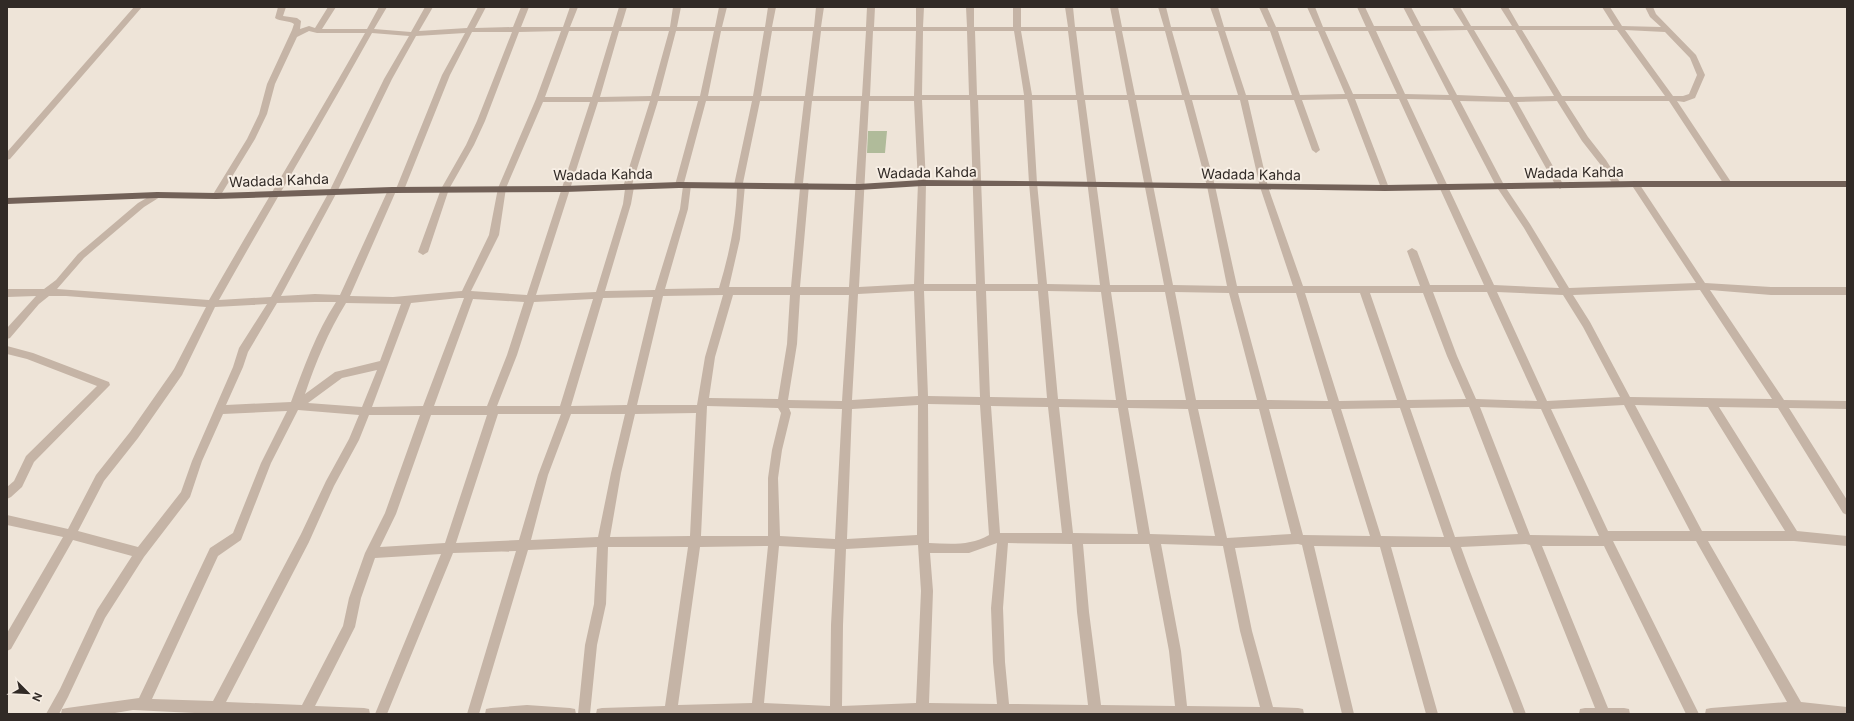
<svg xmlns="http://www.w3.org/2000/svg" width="1854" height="721" font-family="Inter,sans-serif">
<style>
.green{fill:#b0bb9a}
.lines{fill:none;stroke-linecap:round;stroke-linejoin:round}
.minor{fill:#c5b4a6;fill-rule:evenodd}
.major{fill:#726158;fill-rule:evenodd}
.labels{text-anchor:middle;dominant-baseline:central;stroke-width:4;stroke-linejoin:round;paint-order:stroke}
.street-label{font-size:14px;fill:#312a26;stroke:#f7eee4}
</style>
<rect width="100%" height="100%" fill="#eee4d8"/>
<path class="green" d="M868 131H887L885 153H867Z"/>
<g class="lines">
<path class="minor" d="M134 7H142L10 159 7 160V152Z
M278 7H286L283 16 297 18 301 21 300 29 309 26 315 28 328 7H336L322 29H367L379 7H387L374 29 411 32 425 7H433L419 31 467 28 478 7H486L475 28 513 27 521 7H529L521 27H563L570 7H578L570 27H613L619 7H627L621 27H670L673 7H681L677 27H715L719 7H727L722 27H765L768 7H776L772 27H814L816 7H824L821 27H866L867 7H875L874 27H916V7H924L923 27H967L966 7H974V27H1013V7H1021V27H1068L1065 7H1073L1075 27H1114L1110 7H1118L1122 27H1164L1158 7H1166L1171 27H1217L1210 7H1218L1224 27H1268L1259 7H1267L1276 27H1316L1307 7H1315L1323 27H1366L1357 7H1365L1374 26H1413L1403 7H1411L1421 26H1464L1452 7H1460L1471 26H1512L1500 7H1508L1519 26H1614L1602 7H1610L1622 26 1661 27 1650 17 1645 7H1653L1656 14 1696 55 1705 75 1695 98 1684 102 1677 101 1731 182 1732 184 1731 186H1725L1669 101H1565L1588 137 1606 160 1621 184 1617 187 1614 186 1600 164 1582 141 1557 101 1517 102 1564 186 1560 189 1556 186 1509 102 1460 101 1504 185 1530 224 1569 288 1696 283 1631 184 1635 181 1638 182 1705 283 1771 287H1847V295H1771L1710 290 1784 400 1847 401V409L1789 408 1847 500V515L1843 513 1778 408 1719 407 1797 531 1847 536V546L1794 541H1708L1801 702 1847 707V714H1705L1706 709 1711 708 1787 702 1696 541H1613L1699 714H1686L1604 546H1542L1608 708H1624L1629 709 1630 714H1579L1580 709 1585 708H1595L1530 545 1526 544 1461 547C1481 603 1505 658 1526 714H1514C1493 658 1470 603 1450 547H1391L1438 714H1426L1380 547 1314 546 1354 714H1342L1302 545 1298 544 1235 548 1252 631 1273 707 1298 708 1303 709 1304 714H596L597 709 602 708 665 706 688 547H608L606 604 597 645 590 714H578L585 645 594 604 597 547 528 550 479 714H467L516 551 453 553 387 714H375L441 554 375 558 361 598 355 627 315 706 364 708 369 709 370 714H215L133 710 109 714H61L62 709 67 708 139 698 210 548 233 533 261 463 287 411 223 414 202 461 190 497 144 557 105 618 68 697 59 714H46L60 689 97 610 132 556 73 540 11 649 7 651V633L63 537 7 525V515L68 529 96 475 130 432 174 369 206 307 66 296H49L39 304 10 338 7 339V328L36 296 7 297V289H44L56 280 78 254 138 203 157 192 160 193 161 195 160 197 144 207 84 258 57 289 209 300C260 211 314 123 365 33H317L309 31 297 37 275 84 267 114 255 139 219 198H213L212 196 247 139 259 114 267 84 292 30 294 24C289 20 280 22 275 18ZM1467 30 1506 97 1457 95 1423 31ZM1474 30H1515L1554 96 1514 97ZM1522 30H1617L1665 96H1562ZM1625 30 1665 32 1690 58 1697 75 1689 94 1683 96H1673ZM561 31 536 99 498 188 489 235 462 291 393 297 350 296 396 191 400 193 404 190 450 75 472 32H512L477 121 466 145 441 189 418 252 423 255 428 252 449 189 474 145 485 121 519 32ZM569 31H612L592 97H545ZM619 31H669L651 96 600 97ZM676 31H714L700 96H659ZM721 31H764L753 96H708ZM772 31H813L805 96H761ZM821 31H866L862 96H813ZM873 31H916L914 96H870ZM923 31H967L969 95H922ZM975 31H1014L1024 95H977ZM1021 31H1068L1076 95H1032ZM1076 31H1115L1127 95H1084ZM1122 31H1165L1182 95H1135ZM1172 31H1218L1238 95H1190ZM1225 31H1270L1292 95H1246ZM1278 31H1318L1345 94 1300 95ZM1325 31H1368L1397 94H1353ZM1376 31H1416L1449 95 1405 94ZM372 33 409 36 384 79 329 192 271 297 219 300C269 211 322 123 372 33ZM465 33 442 75 396 189 392 187 388 190 340 295 315 294 281 296 337 192 392 79 416 36ZM1347 99 1381 188 1385 191 1389 188 1355 99H1399L1484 285H1430L1417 251 1412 248 1407 251 1420 286H1303L1268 187 1248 100H1294L1312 150 1316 153 1320 150 1302 100ZM1407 99 1451 100 1496 186 1524 228 1559 288 1494 285ZM922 100H970L976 284H924L926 183ZM978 100H1024L1029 183 1038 284H985ZM1032 100H1077L1100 285 1047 284 1037 183ZM1085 100H1128L1164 285H1110ZM1136 100H1184L1207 186 1227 286 1173 285ZM1192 100H1240L1260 187 1293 286H1237L1215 186ZM650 101 623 187 625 189 623 204 596 292 536 295 598 102ZM658 101H698L675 185 679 188 683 186 680 209 655 290 605 291 631 204 634 187 632 185ZM706 101H752L734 185 737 188C736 222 729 255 719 288L665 289 688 209 691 185 687 182 684 183ZM760 101H804L794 186 795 188H800L791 287H729L740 239 745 185 743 183ZM812 101H861L849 287H800L809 185 808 183H803ZM869 101H914L918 183 914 284 859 287ZM543 102H590L527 295 471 291 499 235 506 188ZM1700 290 1772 399 1630 397 1590 322 1573 295ZM914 291 918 396 852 400 858 294ZM924 291H976L980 397 928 396ZM986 291H1038L1047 398 990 397ZM1048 291 1101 292 1116 400 1058 399ZM1111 292H1165L1186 400H1127ZM1175 292 1229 293 1257 400H1196ZM1433 292H1487L1537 401 1476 399 1457 356ZM1497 292 1563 295 1583 327 1620 397 1547 401ZM1238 293H1296L1328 401 1267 400ZM1305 293H1360L1397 400 1339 401ZM1370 293H1423L1447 356 1466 399 1407 400ZM723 295 705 357 697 405H637L663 296ZM733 295H790L787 344 778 399 709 398 715 357ZM800 295H849L842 401 788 400 797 344ZM653 297 627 405 571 406 603 298ZM459 298H464L423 406 372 407 411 303ZM473 299 524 302 507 355 487 406H434ZM593 299 560 406H497L517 355 534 302ZM315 302H336C316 333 304 367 291 402L226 405 243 367 248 352 277 303ZM346 303 401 304 380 361 335 372 305 394C316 362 328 332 346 303ZM267 304 239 348 233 367 192 461 181 492 138 547 78 531 104 481 138 438 182 375 215 307ZM377 370 362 407 308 403 342 378ZM928 404 980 405 989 535C970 546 950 544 929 543ZM918 405 917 535 847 539 852 409ZM1624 405 1690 531H1608L1551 409ZM1635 405 1708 407 1785 531H1702ZM707 406 778 408 781 413 772 450 768 478V536H701ZM991 406 1048 407 1062 533H1000ZM1059 407 1118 408 1138 534 1073 533ZM1469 407 1518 534 1455 537 1410 408ZM1480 407 1541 409 1599 536 1530 535ZM789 408 842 409 835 539 780 536 778 478 782 450 791 413ZM1128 408 1188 409 1215 536 1150 534ZM1400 408 1444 537 1381 536 1341 409ZM1198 409H1259L1291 534 1227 538ZM1269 409H1331L1370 536 1303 535ZM298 410 359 415 349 439 326 481 301 534 213 701 152 699 218 556 241 540 271 463ZM696 413 690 536 610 537 621 473 635 414ZM498 414H561L538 475 519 540 456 543ZM571 414H625L611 473 598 537 531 540 548 475ZM369 415H420L385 513 365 553 349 598 343 626 302 705 226 702 309 542 334 486 359 440ZM431 415H487L445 543 380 547 396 514ZM997 543 991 608 993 662 997 704 929 703 933 591 930 553H969ZM1008 543 1072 544 1077 612 1088 705 1009 704 1005 662 1003 608ZM1083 544H1149L1169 651 1175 706 1101 705 1089 612ZM1161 544 1223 546 1240 631 1260 707 1187 706 1181 651ZM918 545 921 591 916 703 842 706 843 625 846 549ZM768 546 752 703 678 705 700 547ZM779 546 835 549 831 625 830 706 764 703Z
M7 346 33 353 109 382 110 385 34 462 22 487 11 497 7 499V487L14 481 26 456 97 386 27 359 7 354Z
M527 705 570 708 575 709 576 714H485L486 709 491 708Z"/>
<path class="major" d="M922 180 1385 185 1635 181H1847V187H1635L1385 191 1033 186H922L859 190 679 188 565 192 392 193 216 199 157 198 7 204V198L157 192 216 193 392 187 565 186 679 182 859 184Z"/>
</g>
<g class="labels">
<g class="street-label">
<text transform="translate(927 172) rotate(-1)">Wadada Kahda</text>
<text transform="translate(1574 172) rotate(-1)">Wadada Kahda</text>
<text transform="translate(603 174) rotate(-1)">Wadada Kahda</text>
<text transform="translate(1251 174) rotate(1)">Wadada Kahda</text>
<text transform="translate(279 180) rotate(-2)">Wadada Kahda</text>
</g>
</g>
<rect width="1854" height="721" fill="none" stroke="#312a26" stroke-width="16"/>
<g transform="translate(28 693) rotate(114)" stroke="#f7eee4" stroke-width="3" paint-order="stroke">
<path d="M0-3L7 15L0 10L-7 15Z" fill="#312a26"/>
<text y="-6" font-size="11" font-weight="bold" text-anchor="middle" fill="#312a26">N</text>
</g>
</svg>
